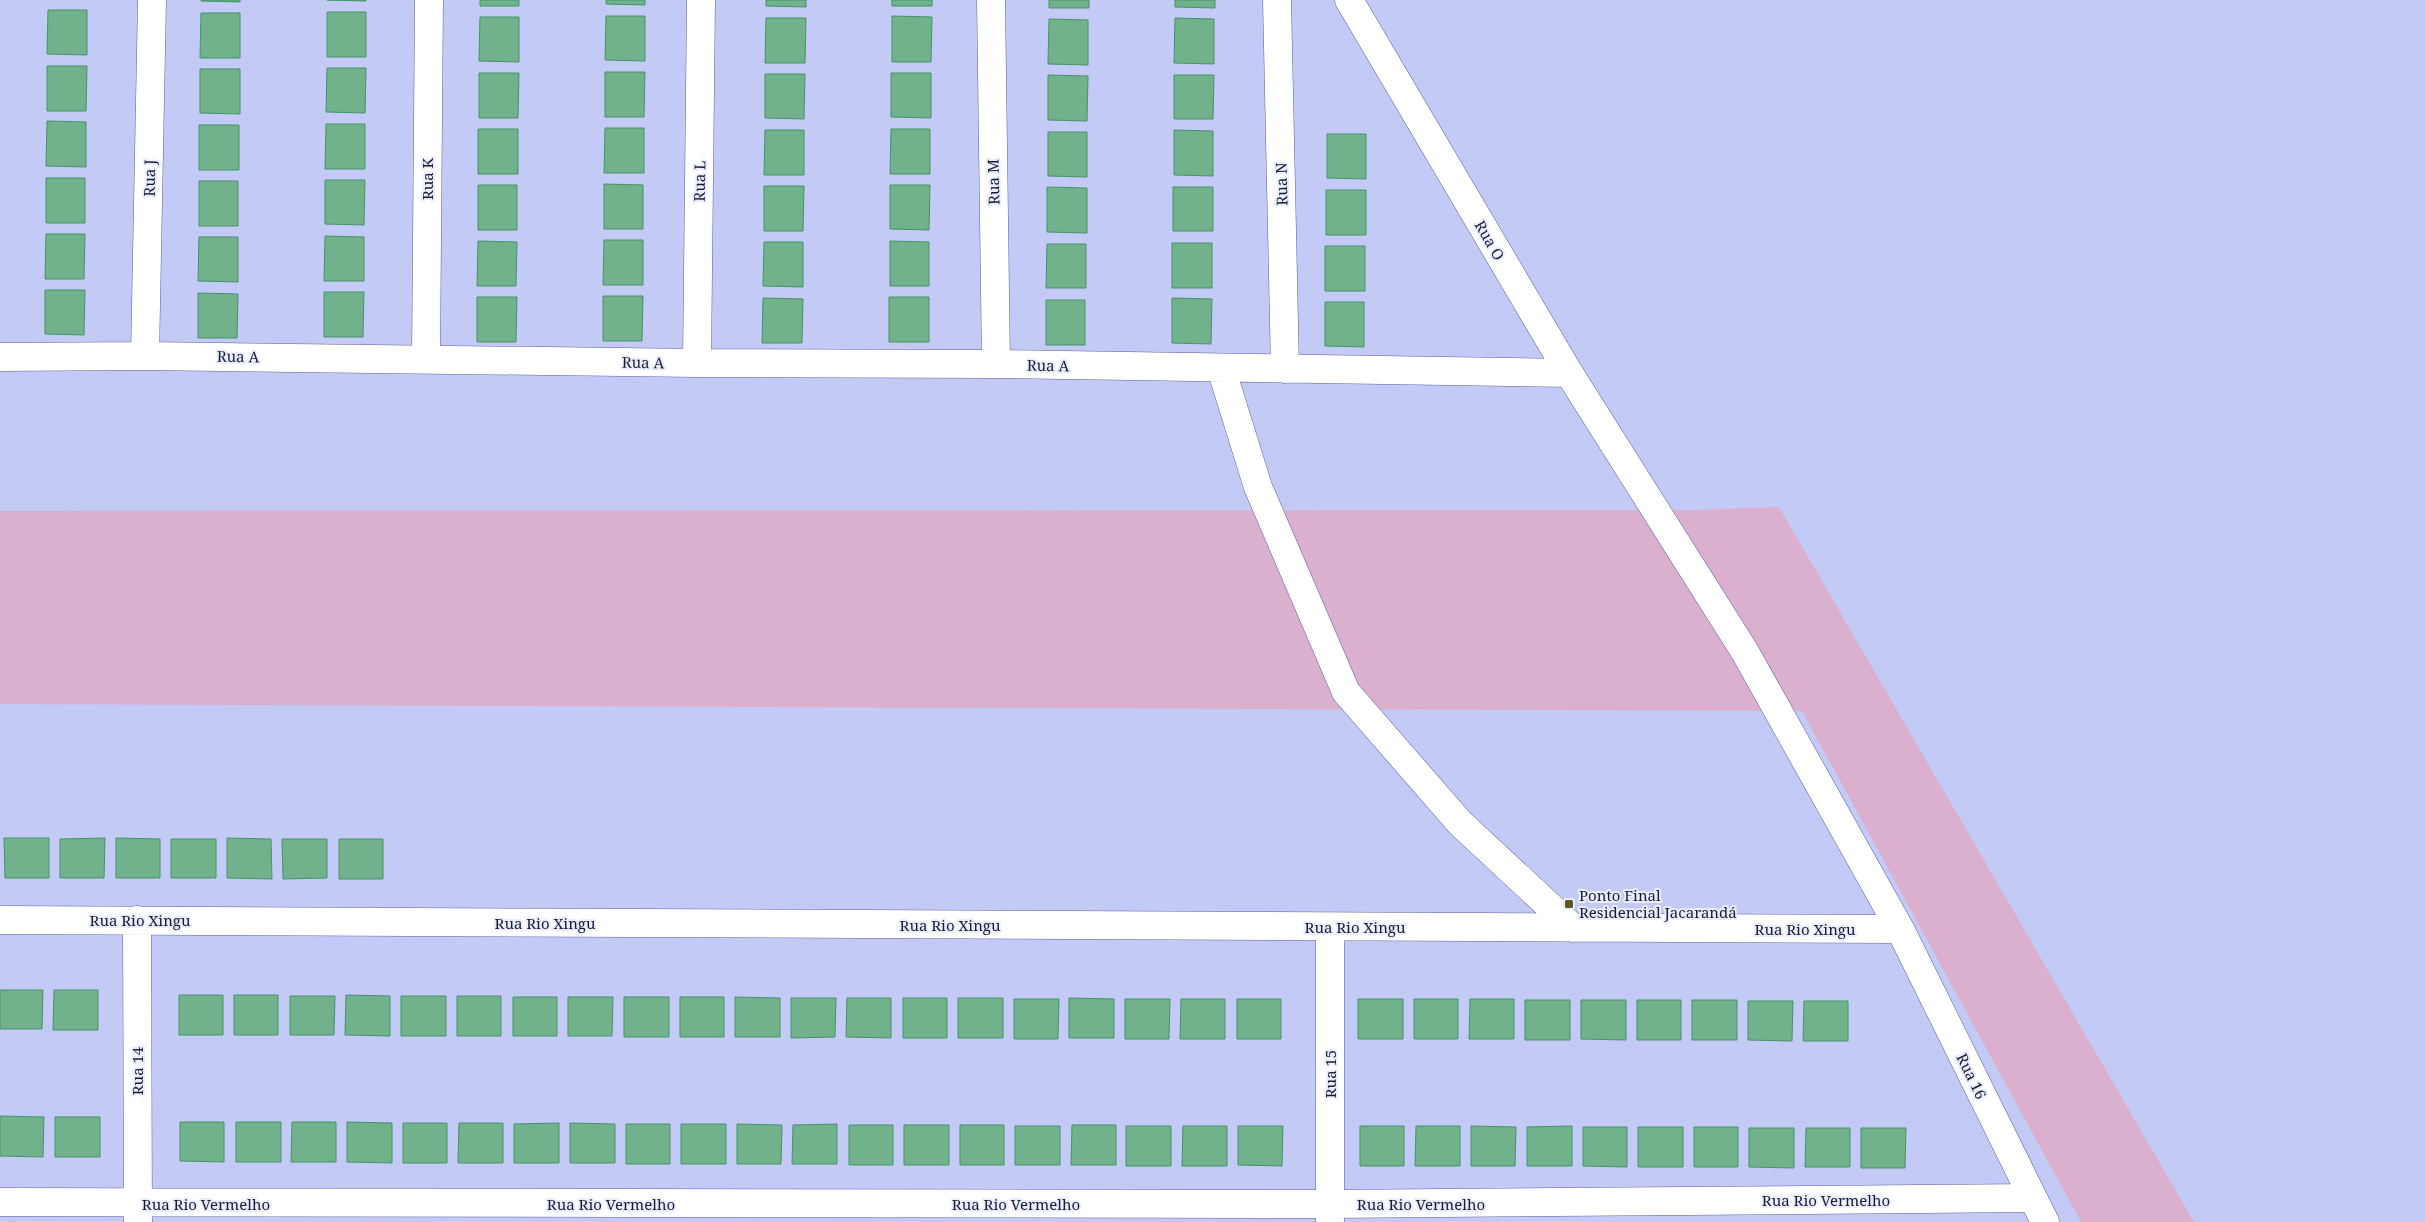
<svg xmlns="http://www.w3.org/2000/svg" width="2425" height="1222" font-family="'Noto Serif',serif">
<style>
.green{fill:#dbafce}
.building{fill:#71b18c;stroke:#449469}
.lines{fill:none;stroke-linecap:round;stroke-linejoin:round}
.minor-casing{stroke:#5a60a2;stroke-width:29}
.minor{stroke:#fff;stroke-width:28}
.poi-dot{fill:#605622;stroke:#eaedfc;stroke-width:2}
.labels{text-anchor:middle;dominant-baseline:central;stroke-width:4;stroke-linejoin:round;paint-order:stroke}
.street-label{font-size:15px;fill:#191c37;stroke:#eaedfc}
.poi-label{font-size:15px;fill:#191c37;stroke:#eaedfc;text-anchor:start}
</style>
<rect width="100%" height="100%" fill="#c3caf6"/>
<path class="green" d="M1779 507 2194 1222H2081L1802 711 0 704V511L1693 510Z"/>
<path class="building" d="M201 0H240V2L201 1Z
M327 0H366V1Z
M480 0H519V6H480Z
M606 0H645V5L606 4Z
M766 0H806V7L766 6Z
M892 0H932V6H892Z
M1049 0H1089V8H1049Z
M1175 0H1215V8L1175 7Z
M48 10H87V55L47 54Z
M327 12H366V57H327Z
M201 13H240V58H200Z
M606 16H645V61L605 60Z
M892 16 932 17 931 62H892Z
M480 17H519V62L479 61Z
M766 18H806L805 63H765Z
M1175 18 1214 19V64L1174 63Z
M1049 19 1088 20V65L1048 64Z
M47 66H87L86 111H47Z
M327 68H366L365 113 326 112Z
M200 69H240V114L200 113Z
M605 72H645L644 117H605Z
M479 73H519L518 118H479Z
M891 73H931V118L891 117Z
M765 74H805L804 119 765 118Z
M1048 75 1088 76 1087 121 1048 120Z
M1174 75H1214L1213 119H1174Z
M47 121 86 122V167L46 166Z
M326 124H365V169H325Z
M199 125H239V170H199Z
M605 128H644V173H604Z
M478 129H518V174H478Z
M891 129H930V174H890Z
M765 130H804V175H764Z
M1174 130 1213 131V176L1174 175Z
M1048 132H1087V177L1048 176Z
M1327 134H1366V179L1327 178Z
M46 178H85V223H46Z
M325 180H365L364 225 325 224Z
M199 181H238V226H199Z
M604 184 643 185V229H604Z
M478 185H517V230H478Z
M890 185H930L929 230 890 229Z
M764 186H804L803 231H764Z
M1047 187 1087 188V233L1047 232Z
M1173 187H1213V231H1173Z
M1326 190H1366V235H1326Z
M46 234H85L84 279H45Z
M325 236 364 237V281H324Z
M199 237H238V282L198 281Z
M604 240H643V285H603Z
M478 241 517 242 516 286H477Z
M890 241 929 242V286H890Z
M764 242H803V287L763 286Z
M1172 243H1212V288H1172Z
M1047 244H1086V288H1046Z
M1325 246H1365V291H1325Z
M45 290H85L84 335 45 334Z
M324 292H364L363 337H324Z
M198 293 238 294 237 338H198Z
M603 296H643L642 341H603Z
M477 297H517L516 342H477Z
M889 297H929V342H889Z
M763 298 803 299 802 343H762Z
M1172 298 1212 299 1211 344 1172 343Z
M1046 300H1085V345H1046Z
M1325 302H1364V347L1325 346Z
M4 838H49V878H5Z
M105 838 104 878H60V839Z
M116 838 160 839V878H116Z
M227 838 271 839 272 879 227 878Z
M171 839H216V878H171Z
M282 839H327V878L283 879Z
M339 839H383V879H339Z
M0 990H43L42 1029H0Z
M54 990H98V1030H53Z
M179 995H223V1035H179Z
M234 995H278V1035H234Z
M346 995 390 996V1036L345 1035Z
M290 996H335L334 1035H290Z
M401 996H446V1036H401Z
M457 996H501V1036H457Z
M513 997H557V1036H513Z
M568 997H613L612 1036H568Z
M624 997H669V1037H624Z
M680 997H724V1037H680Z
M735 997 780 998V1037H735Z
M791 998H836L835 1037 791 1038Z
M847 998H891V1038L846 1037Z
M903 998H947V1038H903Z
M958 998H1003V1038H958Z
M1069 998 1114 999V1038H1069Z
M1014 999H1059L1058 1039H1014Z
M1125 999H1170L1169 1039H1125Z
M1181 999H1225V1039H1180Z
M1237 999H1281V1039H1237Z
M1358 999H1403V1039H1358Z
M1414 999H1458V1039H1414Z
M1470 999H1514V1039H1469Z
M1525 1000H1570V1040H1525Z
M1581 1000H1626V1040L1581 1039Z
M1637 1000H1681V1040H1637Z
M1692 1000H1737V1040H1692Z
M1748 1001H1793L1792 1041 1748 1040Z
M1804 1001H1848V1041H1803Z
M0 1116 44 1117 43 1157 0 1156Z
M55 1117H100V1157H55Z
M180 1122H224V1162L180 1161Z
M236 1122H281V1162H236Z
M292 1122H336V1162H291Z
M347 1122 392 1123V1163L347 1162Z
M403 1123H447V1163H403Z
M459 1123H503V1163H458Z
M559 1123V1163H514V1124Z
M570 1123 615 1124V1163H570Z
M626 1124H670V1164H626Z
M681 1124H726V1164H681Z
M737 1124 782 1125 781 1164H737Z
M837 1124V1164H792L793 1125Z
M849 1125H893V1165H849Z
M904 1125H949V1165H904Z
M960 1125H1004V1165H960Z
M1072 1125H1116V1165H1071Z
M1015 1126H1060V1165H1015Z
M1126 1126H1171V1166H1126Z
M1183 1126H1227V1166H1182Z
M1238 1126H1283L1282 1166 1238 1165Z
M1360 1126H1404V1166H1360Z
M1416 1126H1460V1166H1415Z
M1471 1126 1516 1127 1515 1166H1471Z
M1572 1126V1166H1527V1127Z
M1583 1127H1627V1167L1583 1166Z
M1638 1127H1683V1167H1638Z
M1694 1127H1738V1167H1694Z
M1749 1128H1794V1168L1749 1167Z
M1806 1128H1850V1167H1805Z
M1861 1128H1906L1905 1168H1861Z"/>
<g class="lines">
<defs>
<path id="minor" d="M991 0 996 364
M1277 0 1285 369
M1349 0 1569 373 1745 652 1900 929 2045 1222
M145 356 152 0
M0 357 145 356 697 363 996 364 1569 373
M426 358 429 0
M697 363 701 0
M1221 368 1258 487 1346 692 1460 823 1573 928
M0 920 1900 929
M137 920 138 1222
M1330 927V1222
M0 1202 1331 1204 2032 1198"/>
</defs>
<use href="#minor" class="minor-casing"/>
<use href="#minor" class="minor"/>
</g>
<rect class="poi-dot" x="1564" y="899" width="10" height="10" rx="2.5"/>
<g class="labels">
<g class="street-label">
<text transform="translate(149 178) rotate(-89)">Rua J</text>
<text transform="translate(427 179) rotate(-90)">Rua K</text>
<text transform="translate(699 181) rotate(-89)">Rua L</text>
<text transform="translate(993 182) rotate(-91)">Rua M</text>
<text transform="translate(1281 184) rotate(-91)">Rua N</text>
<text transform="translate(1490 240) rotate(60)">Rua O</text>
<text transform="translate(238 356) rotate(1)">Rua A</text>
<text transform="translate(643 362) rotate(1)">Rua A</text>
<text transform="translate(1048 365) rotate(1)">Rua A</text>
<text x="140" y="920">Rua Rio Xingu</text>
<text x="545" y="923">Rua Rio Xingu</text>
<text x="950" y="925">Rua Rio Xingu</text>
<text x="1355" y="927">Rua Rio Xingu</text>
<text x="1805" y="929">Rua Rio Xingu</text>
<text transform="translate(137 1071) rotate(-90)">Rua 14</text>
<text transform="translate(1330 1074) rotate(-90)">Rua 15</text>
<text transform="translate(1972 1076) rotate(64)">Rua 16</text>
<text x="1826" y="1200">Rua Rio Vermelho</text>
<text x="206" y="1204">Rua Rio Vermelho</text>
<text x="611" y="1204">Rua Rio Vermelho</text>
<text x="1016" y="1204">Rua Rio Vermelho</text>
<text x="1421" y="1204">Rua Rio Vermelho</text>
</g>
<g class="poi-label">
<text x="1579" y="895">Ponto Final<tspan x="1579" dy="17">Residencial Jacarandá</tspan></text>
</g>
</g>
</svg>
